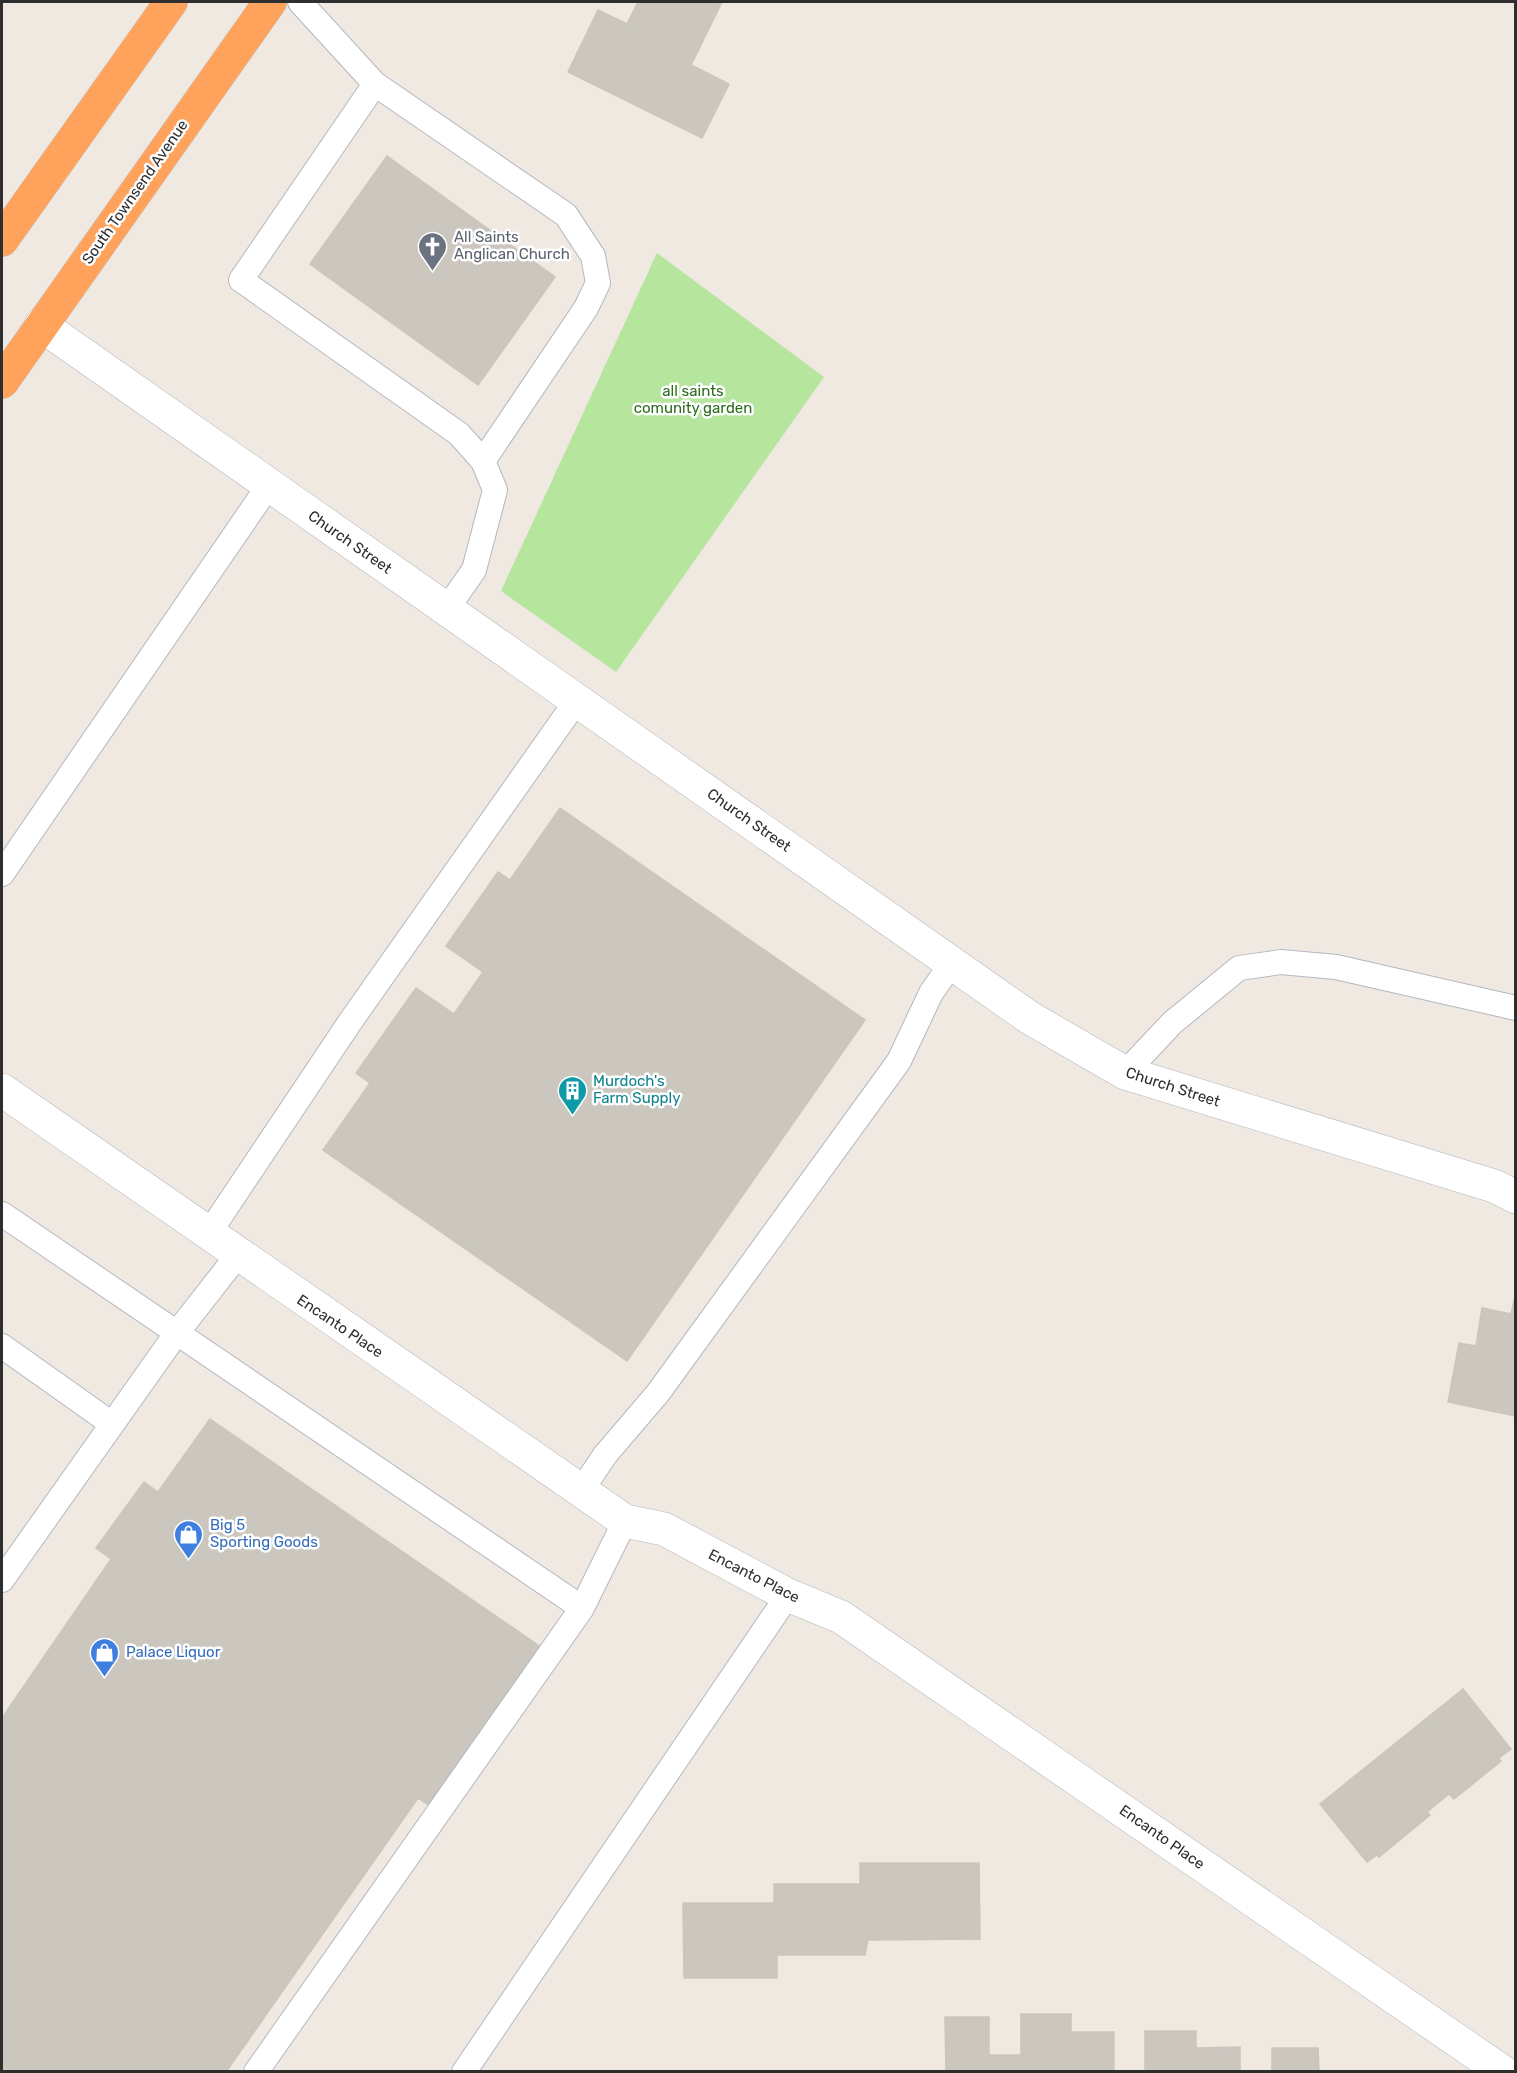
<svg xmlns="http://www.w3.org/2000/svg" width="1517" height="2073" font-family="Rubik,sans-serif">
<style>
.green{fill:#b6e59e}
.building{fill:#cbc7bf;stroke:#cbc5ba;stroke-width:1.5}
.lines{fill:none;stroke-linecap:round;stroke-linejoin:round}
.lane-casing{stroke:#b4b7c1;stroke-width:26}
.street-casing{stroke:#b4b7c1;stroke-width:34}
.highway-casing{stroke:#c9c9c9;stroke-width:34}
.lane{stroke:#fff;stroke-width:24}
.street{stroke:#fff;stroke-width:33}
.highway{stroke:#ffa35c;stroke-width:33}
.labels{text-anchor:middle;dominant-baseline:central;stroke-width:5;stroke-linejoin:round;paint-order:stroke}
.street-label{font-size:15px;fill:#2e2e2e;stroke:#fff}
.worship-label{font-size:15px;fill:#5b616d;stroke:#fff;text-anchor:start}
.park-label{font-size:15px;fill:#2c6e1b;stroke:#fff}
.culture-label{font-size:15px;fill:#0d838f;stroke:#fff;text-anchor:start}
.shop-label{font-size:15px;fill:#366cbe;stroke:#fff;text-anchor:start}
</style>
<rect width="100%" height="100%" fill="#efe9e1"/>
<path class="green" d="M657 253 824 377 616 672 501 591Z"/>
<path class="building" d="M638 2H722L691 65 729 84 702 138 568 72 598 10 627 24Z
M387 156 555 277 478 385 310 264Z
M560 808 865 1020 627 1361 323 1150 370 1083 356 1073 416 988 454 1014 483 972 446 946 498 872 510 880Z
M1516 1293V1416L1448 1402 1459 1343 1476 1346 1482 1308 1511 1314Z
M210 1419 545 1650 433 1808 418 1798 226 2072H2V1718L111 1559 96 1548 144 1482 158 1492Z
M1463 1689 1511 1749 1499 1758 1501 1761 1454 1799 1449 1794 1427 1812 1430 1815 1379 1857 1377 1855 1367 1862 1320 1804Z
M860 1863H979L980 1939 868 1940 865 1955H777V1978H684L683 1903H774V1884H860Z
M1021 2014H1071V2032H1114V2072H946L945 2017H989V2055H1021Z
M1145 2031H1196V2048L1240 2047V2072H1145Z
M1272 2048H1318L1319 2072H1272Z"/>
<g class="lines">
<defs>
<path id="lane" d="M300 2 375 84 241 280 459 434 483 461 495 490 474 570 446 610
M375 84 566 215 593 256 598 283 586 308 483 461
M2 874 269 485
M1125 1073 1172 1023 1239 968 1281 962 1336 967 1516 1008
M2 1214 582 1608
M209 1233 350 1022 577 700
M2 1346 112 1424
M581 1491 605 1455 658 1393 899 1061 931 993 952 963
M2 1580 176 1334 237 1256
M256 2072 582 1608 625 1521
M464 2072 788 1595"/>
<path id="street" d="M41 325 1030 1018 1125 1073 1494 1186 1516 1197
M2 1090 625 1521 664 1529 788 1595 841 1617 1503 2072"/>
<path id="highway" d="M2 240 171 2
M2 382 270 2"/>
</defs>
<use href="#lane" class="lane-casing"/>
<use href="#street" class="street-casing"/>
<use href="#highway" class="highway-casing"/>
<use href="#lane" class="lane"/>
<use href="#street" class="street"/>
<use href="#highway" class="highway"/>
</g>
<defs>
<symbol id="church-pin" viewBox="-11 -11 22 30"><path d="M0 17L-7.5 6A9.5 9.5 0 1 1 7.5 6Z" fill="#6b7280" stroke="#fff"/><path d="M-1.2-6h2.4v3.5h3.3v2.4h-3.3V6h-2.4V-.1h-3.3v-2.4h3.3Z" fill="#fff"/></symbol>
<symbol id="building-pin" viewBox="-11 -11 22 30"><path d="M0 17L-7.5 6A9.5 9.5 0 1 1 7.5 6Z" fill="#0f9aa8" stroke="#fff"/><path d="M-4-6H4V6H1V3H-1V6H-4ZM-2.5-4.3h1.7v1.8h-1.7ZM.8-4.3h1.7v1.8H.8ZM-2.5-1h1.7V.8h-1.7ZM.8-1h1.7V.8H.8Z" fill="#fff"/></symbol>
<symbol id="shop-pin" viewBox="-11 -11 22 30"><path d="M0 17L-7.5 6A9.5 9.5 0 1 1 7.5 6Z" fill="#3f7fe0" stroke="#fff"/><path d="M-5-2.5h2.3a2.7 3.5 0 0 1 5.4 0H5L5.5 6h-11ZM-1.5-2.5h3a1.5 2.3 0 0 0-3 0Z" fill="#fff"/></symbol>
</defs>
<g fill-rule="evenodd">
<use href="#church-pin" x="416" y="230" width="33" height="45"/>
<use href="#building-pin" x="556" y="1074" width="33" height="45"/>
<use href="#shop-pin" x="172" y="1518" width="33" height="45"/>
<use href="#shop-pin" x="88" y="1636" width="33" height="45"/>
</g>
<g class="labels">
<g class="street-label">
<text transform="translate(135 192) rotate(-55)">South Townsend Avenue</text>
<text transform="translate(350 542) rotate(35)">Church Street</text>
<text transform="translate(749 820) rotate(35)">Church Street</text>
<text transform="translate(1173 1087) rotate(18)">Church Street</text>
<text transform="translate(340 1326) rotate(34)">Encanto Place</text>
<text transform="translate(754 1576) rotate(27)">Encanto Place</text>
<text transform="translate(1162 1837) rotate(35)">Encanto Place</text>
</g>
<g class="worship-label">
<text x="454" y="237">All Saints<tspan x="454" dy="17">Anglican Church</tspan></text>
</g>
<g class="park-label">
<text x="693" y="391">all saints<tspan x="693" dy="17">comunity garden</tspan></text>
</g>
<g class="culture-label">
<text x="593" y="1081">Murdoch's<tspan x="593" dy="17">Farm Supply</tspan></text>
</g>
<g class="shop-label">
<text x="210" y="1525">Big 5<tspan x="210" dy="17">Sporting Goods</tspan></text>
<text x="126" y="1652">Palace Liquor</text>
</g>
</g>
<rect width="1517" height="2073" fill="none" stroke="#2e2e2e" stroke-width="6"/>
</svg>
